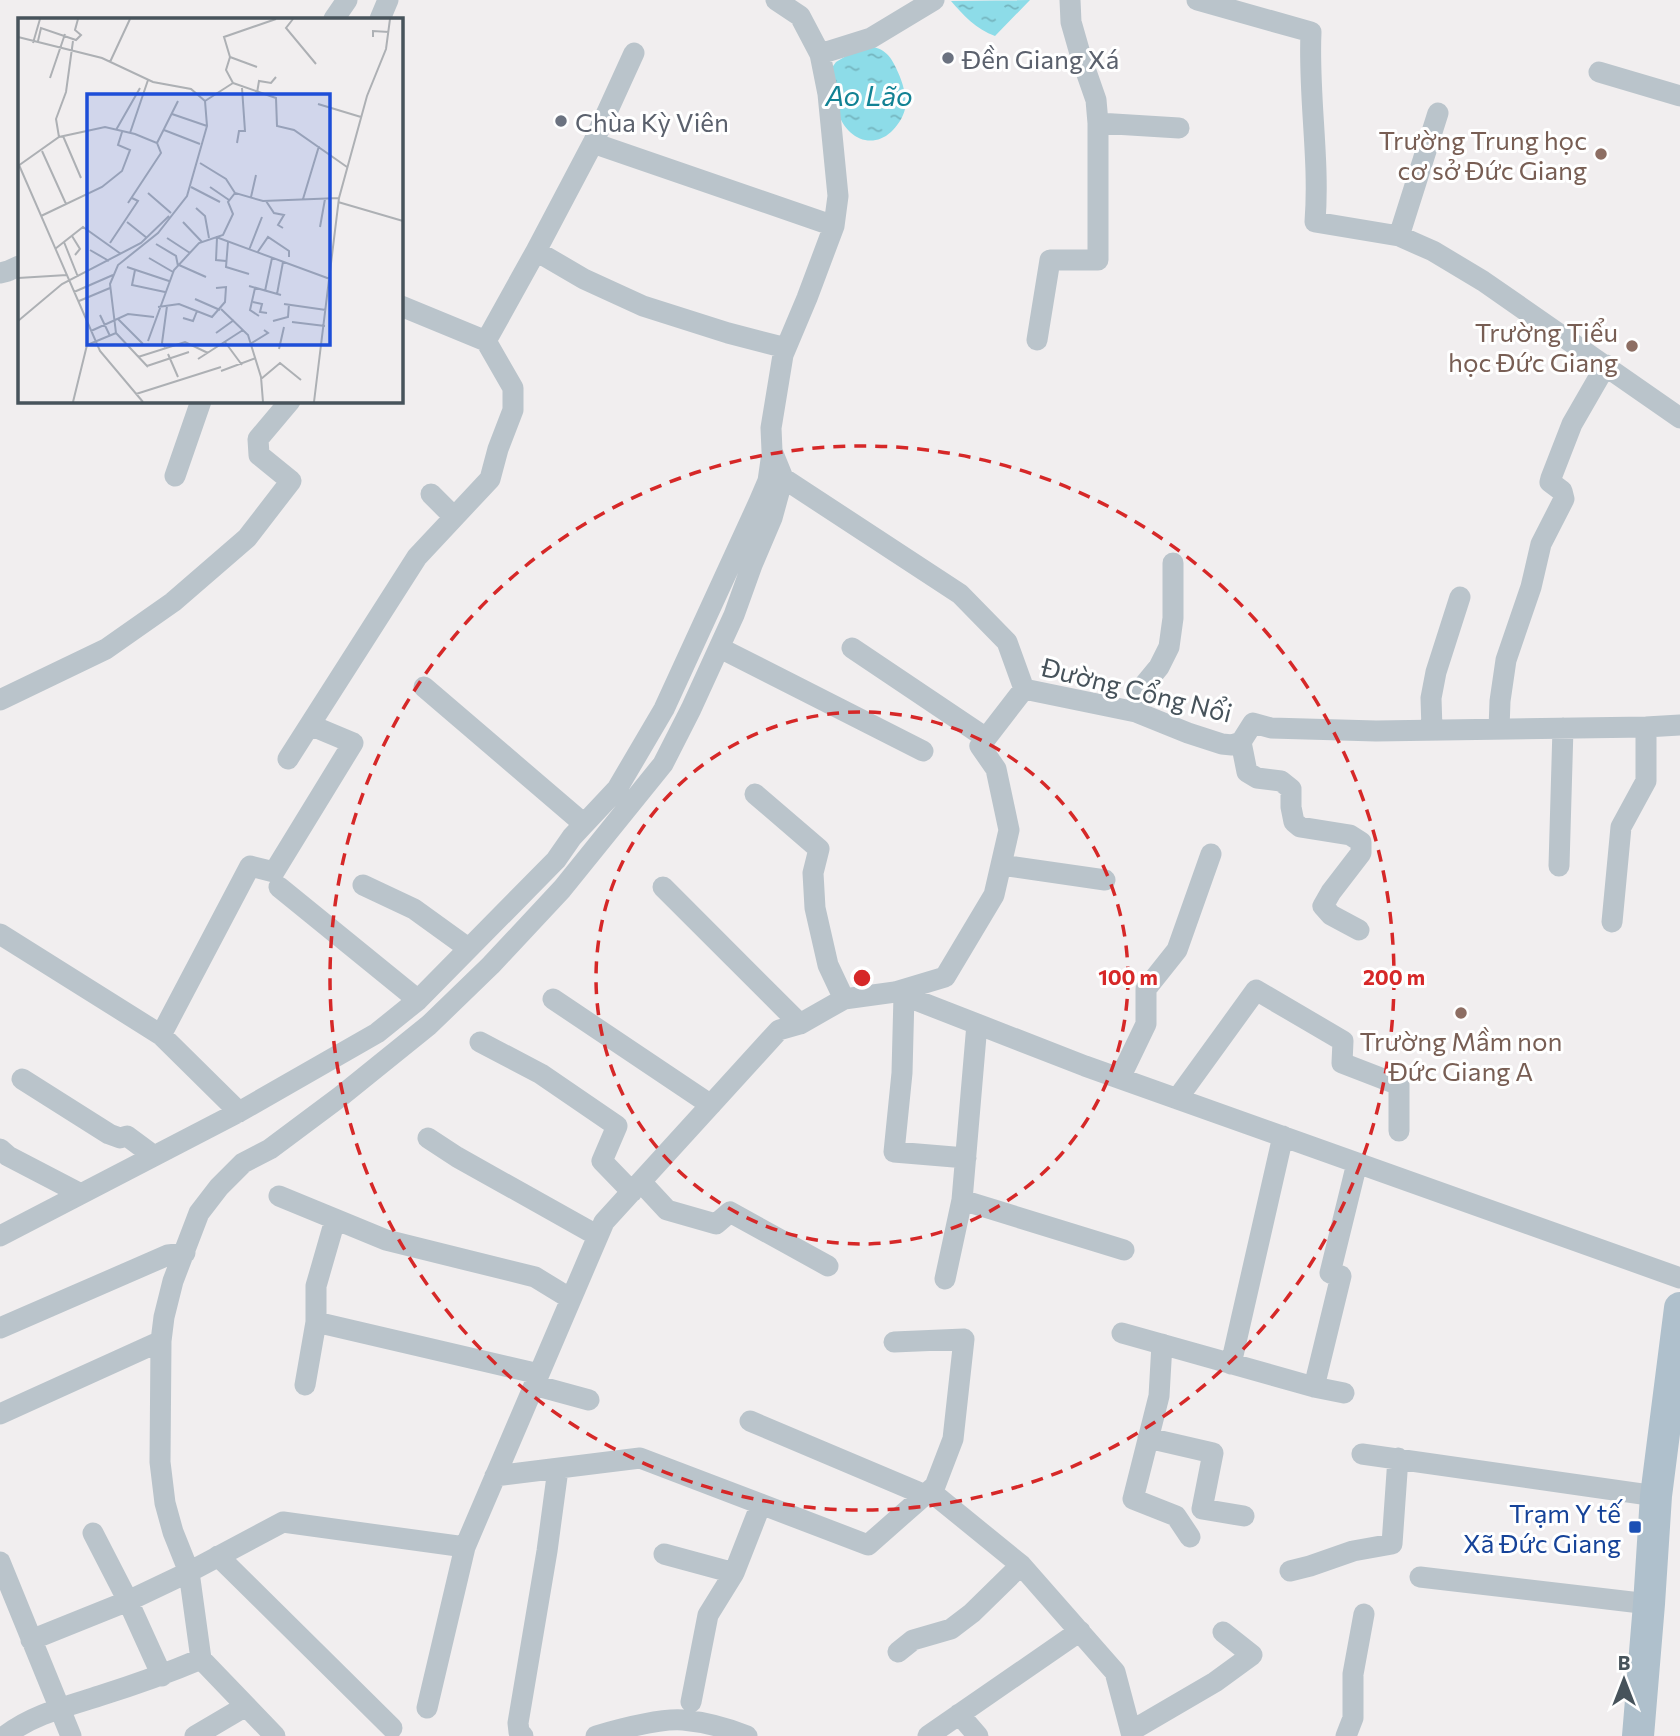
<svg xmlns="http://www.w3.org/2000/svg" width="1680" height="1736" font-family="Commissioner,sans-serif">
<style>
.water{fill:url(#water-ripples)}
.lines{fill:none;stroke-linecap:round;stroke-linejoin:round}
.minor{stroke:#bac4cb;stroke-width:21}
.primary{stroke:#afc0cc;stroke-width:32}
.ring{fill:none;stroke:#d62828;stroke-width:3.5;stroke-dasharray:12 9}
.worship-dot{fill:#6b7280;stroke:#fff;stroke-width:2.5}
.education-dot{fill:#8d6e63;stroke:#fff;stroke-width:2.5}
.transit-dot{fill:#1a4fb4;stroke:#fff;stroke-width:2.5}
.labels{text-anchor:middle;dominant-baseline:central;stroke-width:6;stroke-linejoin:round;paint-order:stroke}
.worship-label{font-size:26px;fill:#5b616d;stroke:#fff;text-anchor:start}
.education-label{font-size:26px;fill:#785e54;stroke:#fff;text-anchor:end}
.street-label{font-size:26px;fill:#47535b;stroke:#fff}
.transit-label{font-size:26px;fill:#164399;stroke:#fff;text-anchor:end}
.water-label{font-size:28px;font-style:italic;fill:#128294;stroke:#fff}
.inset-road{fill:none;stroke:#adb0b4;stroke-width:2}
.view{fill:#1d4ed8;fill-opacity:0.15;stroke:#1d4ed8;stroke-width:3.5}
.inset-edge{fill:none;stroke:#47535b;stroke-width:3.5}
.centre{fill:#d62828;stroke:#fff;stroke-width:3.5}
.ring-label{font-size:21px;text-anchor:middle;font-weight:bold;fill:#d62828;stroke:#fff;stroke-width:6;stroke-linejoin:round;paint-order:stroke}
</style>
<defs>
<pattern id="water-ripples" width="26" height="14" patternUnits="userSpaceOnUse" patternTransform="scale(1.75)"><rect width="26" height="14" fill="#8ddce8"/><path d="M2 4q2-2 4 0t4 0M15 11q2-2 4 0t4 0" fill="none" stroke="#75b5bf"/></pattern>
</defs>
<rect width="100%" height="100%" fill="#f1eeef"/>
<path class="water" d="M1030 0 995 36C977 30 962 14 951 1Z
M863 46C880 46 889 52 896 68 902 80 907 95 905 109 903 118 897 126 891 132 870 151 845 136 838 112 834 99 833 83 831 69L836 62Z"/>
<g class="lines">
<path class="minor" d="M1197 0 1311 32C1308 95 1320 159 1315 222L1399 236 1433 251 1483 281 1680 418
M334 19 347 0
M380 19 388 0
M820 54 871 38 934 0
M1599 72 1680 96
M1098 123 1179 128
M593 143 834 226
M1399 236 1438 113
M536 251 584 279 643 306 728 333 786 348
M0 273 8 271 19 266
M1037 340 1050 260H1098V123L1096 100 1081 57 1071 22 1070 0
M486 341 536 251 593 143 634 53
M175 476 201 401
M783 478 960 594 1007 642 1024 689 1136 712 1188 733 1222 744 1232 745 1241 742 1253 723 1271 728 1376 731 1646 727 1680 725
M431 494 454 517
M720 648 923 751
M852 648 986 738
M424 687 584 824
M0 700 106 649 173 602 247 538 291 481 259 455 258 439 290 401
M1136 712 1145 684 1159 667 1169 647 1173 618V563
M1499 729 1500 701 1506 660 1531 587 1541 544 1564 499 1562 491 1550 482 1551 478 1572 424 1606 365
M1432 730 1431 698 1436 672 1460 597
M1241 742 1247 772 1257 778 1281 781 1291 789V807L1294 822 1300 827 1350 835 1361 842V853L1331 892 1323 906 1331 915 1359 930
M288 759 417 557 490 479 498 449 513 410V388L486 341 401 306
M755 794 819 849 813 873 815 908 828 965 844 999
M1001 865 1105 880
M1559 866 1563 728
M363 885 414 909 468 948
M279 887 418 1000
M663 887 800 1024
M1612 922 1621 827 1646 781V727
M0 934 161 1035 239 1112
M895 992 1085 1066 1680 1278
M904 995 902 1073 894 1152 966 1158
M553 999 711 1105
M977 1024 962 1200 1124 1250
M161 1035 250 866 274 872 353 743 310 725
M480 1042 541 1074 617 1126 602 1161 632 1192
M1120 1078 1146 1024V989L1177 950 1211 854
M22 1079 109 1134 120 1138 127 1136 154 1156
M1177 1099 1256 990 1343 1041 1342 1063 1399 1085V1131
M428 1138 457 1157 598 1236
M0 1149 8 1156 81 1194
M641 1182 667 1210 716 1224 730 1212 828 1266
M279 1196 386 1240 535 1277 571 1299
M335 1220 316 1286V1322L539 1374
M0 1236 239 1112 377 1033 418 1000 556 860 572 837 617 789 664 709 759 502 768 481 771 460
M945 1279 962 1200
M0 1328 168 1255 185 1253
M1122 1333 1314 1387 1344 1393
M1162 1344 1159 1396 1133 1499 1176 1516 1190 1537
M1231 1364 1283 1136
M305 1385 316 1322
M534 1385 589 1400
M1314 1387 1341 1276 1330 1273 1357 1163
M0 1414 161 1341
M750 1421 925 1495
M1148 1438 1213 1453 1202 1509 1244 1516
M1362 1454 1656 1496
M495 1476 640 1458 868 1545 935 1486 953 1439 964 1339 894 1342
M930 1491 1021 1565 1115 1672 1132 1736
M93 1533 128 1601 162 1676
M664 1554 734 1573 761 1504
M218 1556 392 1728
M0 1562 71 1736
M1290 1571 1310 1566 1353 1551 1392 1544 1398 1458
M1420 1577 1649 1604
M31 1640 128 1601 189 1572 283 1522 465 1547
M898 1652 913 1640 951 1629 972 1613 1021 1565
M691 1702 708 1615 734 1573
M427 1708 465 1547 604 1222 779 1030 800 1024 844 999 895 992 945 977 994 895 1009 830 996 769 980 746 1024 689
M959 1714 978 1736
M1131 1731 1215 1682 1252 1655 1223 1632
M5 1736C31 1715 68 1706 99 1696 134 1685 168 1673 201 1659
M195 1736 246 1706
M275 1736 201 1659 189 1572 173 1532 165 1503 160 1462 161 1341 164 1317 173 1281 199 1213 219 1187 243 1163 270 1149 341 1096 429 1025 491 965 562 889 663 764 691 709 734 615 752 565 772 518 783 478 772 451 771 428 783 355 807 298 834 226 838 196 828 94 820 54 800 16 776 0
M523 1736 519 1732 518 1723 547 1551 558 1469
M596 1736C620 1729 659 1718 683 1720 704 1722 727 1728 747 1736
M928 1736 1080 1631
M1346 1736 1353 1718V1674L1364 1614"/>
<path class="primary" d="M1638 1736 1649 1604 1656 1496 1680 1308"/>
</g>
<g class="ring">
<circle cx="862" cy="978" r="266"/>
<circle cx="862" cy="978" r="532"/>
</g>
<g class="worship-dot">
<circle cx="948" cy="58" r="7"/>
<circle cx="561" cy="121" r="7"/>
</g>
<g class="education-dot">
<circle cx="1601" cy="154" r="7"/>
<circle cx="1632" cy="346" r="7"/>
<circle cx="1461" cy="1013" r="7"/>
</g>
<rect class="transit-dot" x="1628" y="1520" width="14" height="14" rx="3.5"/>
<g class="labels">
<g class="worship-label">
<text x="962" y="58">Đền Giang Xá</text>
<text x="575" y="121">Chùa Kỳ Viên</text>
</g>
<g class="education-label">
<text x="1587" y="139">Trường Trung học<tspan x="1587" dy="30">cơ sở Đức Giang</tspan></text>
<text x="1618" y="331">Trường Tiểu<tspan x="1618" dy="30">học Đức Giang</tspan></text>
<text x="1461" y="1040" text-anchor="middle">Trường Mầm non<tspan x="1461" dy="30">Đức Giang A</tspan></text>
</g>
<g class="street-label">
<text transform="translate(1137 689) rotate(14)">Đường Cổng Nổi</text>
</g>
<g class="transit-label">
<text x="1621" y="1512">Trạm Y tế<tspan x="1621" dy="30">Xã Đức Giang</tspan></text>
</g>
<g class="water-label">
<text x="869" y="95">Ao Lão</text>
</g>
</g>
<g transform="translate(18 18)">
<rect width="385" height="385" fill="#f1eeef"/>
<path class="inset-road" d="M275 1 268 10 298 46M0 19 84 40 135 64 173 71 187 83 189 108 169 178 140 215 100 247 92 266 98 315 130 349M355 19V13L371 14M20 23 23 10 58 22 63 17 57 12 60 1M15 25 22 1M212 39 239 49M92 44 112 1M32 60 47 16M215 65 258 80 259 108 276 112 329 149M215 65 208 52 212 39 206 19 258 1M239 75 241 63 253 65 258 59M187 83 215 65M300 86 343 99M154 96 189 108M98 112 122 70M146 112 182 126M112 115 130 62M45 118 63 160M41 119 38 101 48 74 55 23M139 125 160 83M219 125 221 113H227L224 70M24 133 48 186M182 145 208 161 217 175 245 183 321 180M1 147 82 333 125 384M0 148 41 119 87 109 117 116 139 125 143 135 110 185M173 169 202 184M192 169 211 182M130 175 153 195M233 179 238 157M285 181 301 128M248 183 256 195 266 197 260 207 265 210M320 184 385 203M178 190 187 198 191 220M23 198 84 169 104 153 112 132 100 127 104 114M109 204 129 220M165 204 184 224M302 209 307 181M54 218 62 231 57 237M198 219 312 261M149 220 172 235M199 220 198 242 208 243M46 224 60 259M210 224 208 249 231 256M92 225 120 183 114 180M138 226 158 238 160 248M37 231 65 209 103 236M72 232 91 243M231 232 244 199M239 235 250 219 271 233V239M131 240 155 254M161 247 188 259M109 249 151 263M117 252 114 267 147 274M0 260 49 257M231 268 263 277M237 270 232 292 241 298M247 273 254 240M56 274 95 257M259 276 265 244M177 281 202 292M61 283 92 270M235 284 244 286 242 294 249 295M266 286 308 292M140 289 161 286 194 299 207 284 208 269 198 270M203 291 230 317 243 359 245 384M82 297 92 318M165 300 175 303 179 293M100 301 125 326M0 303 44 266 123 225 151 198M255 303 270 299 271 286M274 304 307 308M73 313 110 296 136 299M198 315 216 302M130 323 156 252 181 225 205 217 215 196 210 184 217 175M207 324 224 347M232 326 250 315 246 312M147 329 144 325 149 288M261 331 266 309M150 336 160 359M120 339 167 324 190 335M180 341 225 312M129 348 171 334M203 353 238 340M243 361 262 345 283 362M118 376 203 349M55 384 69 327 98 315M296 384 321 180 349 78 368 31 372 1"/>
<path class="view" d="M69 76H312V327H69Z"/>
<rect width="385" height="385" class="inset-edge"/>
</g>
<circle cx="862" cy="978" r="10" class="centre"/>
<g class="ring-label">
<text x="1128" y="985">100 m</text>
<text x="1394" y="985">200 m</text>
</g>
<g transform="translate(1624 1680)" stroke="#ffffff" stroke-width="5" paint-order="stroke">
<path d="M0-5L12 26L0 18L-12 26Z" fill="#47535b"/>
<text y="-10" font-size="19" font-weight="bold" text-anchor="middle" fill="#47535b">B</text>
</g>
</svg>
